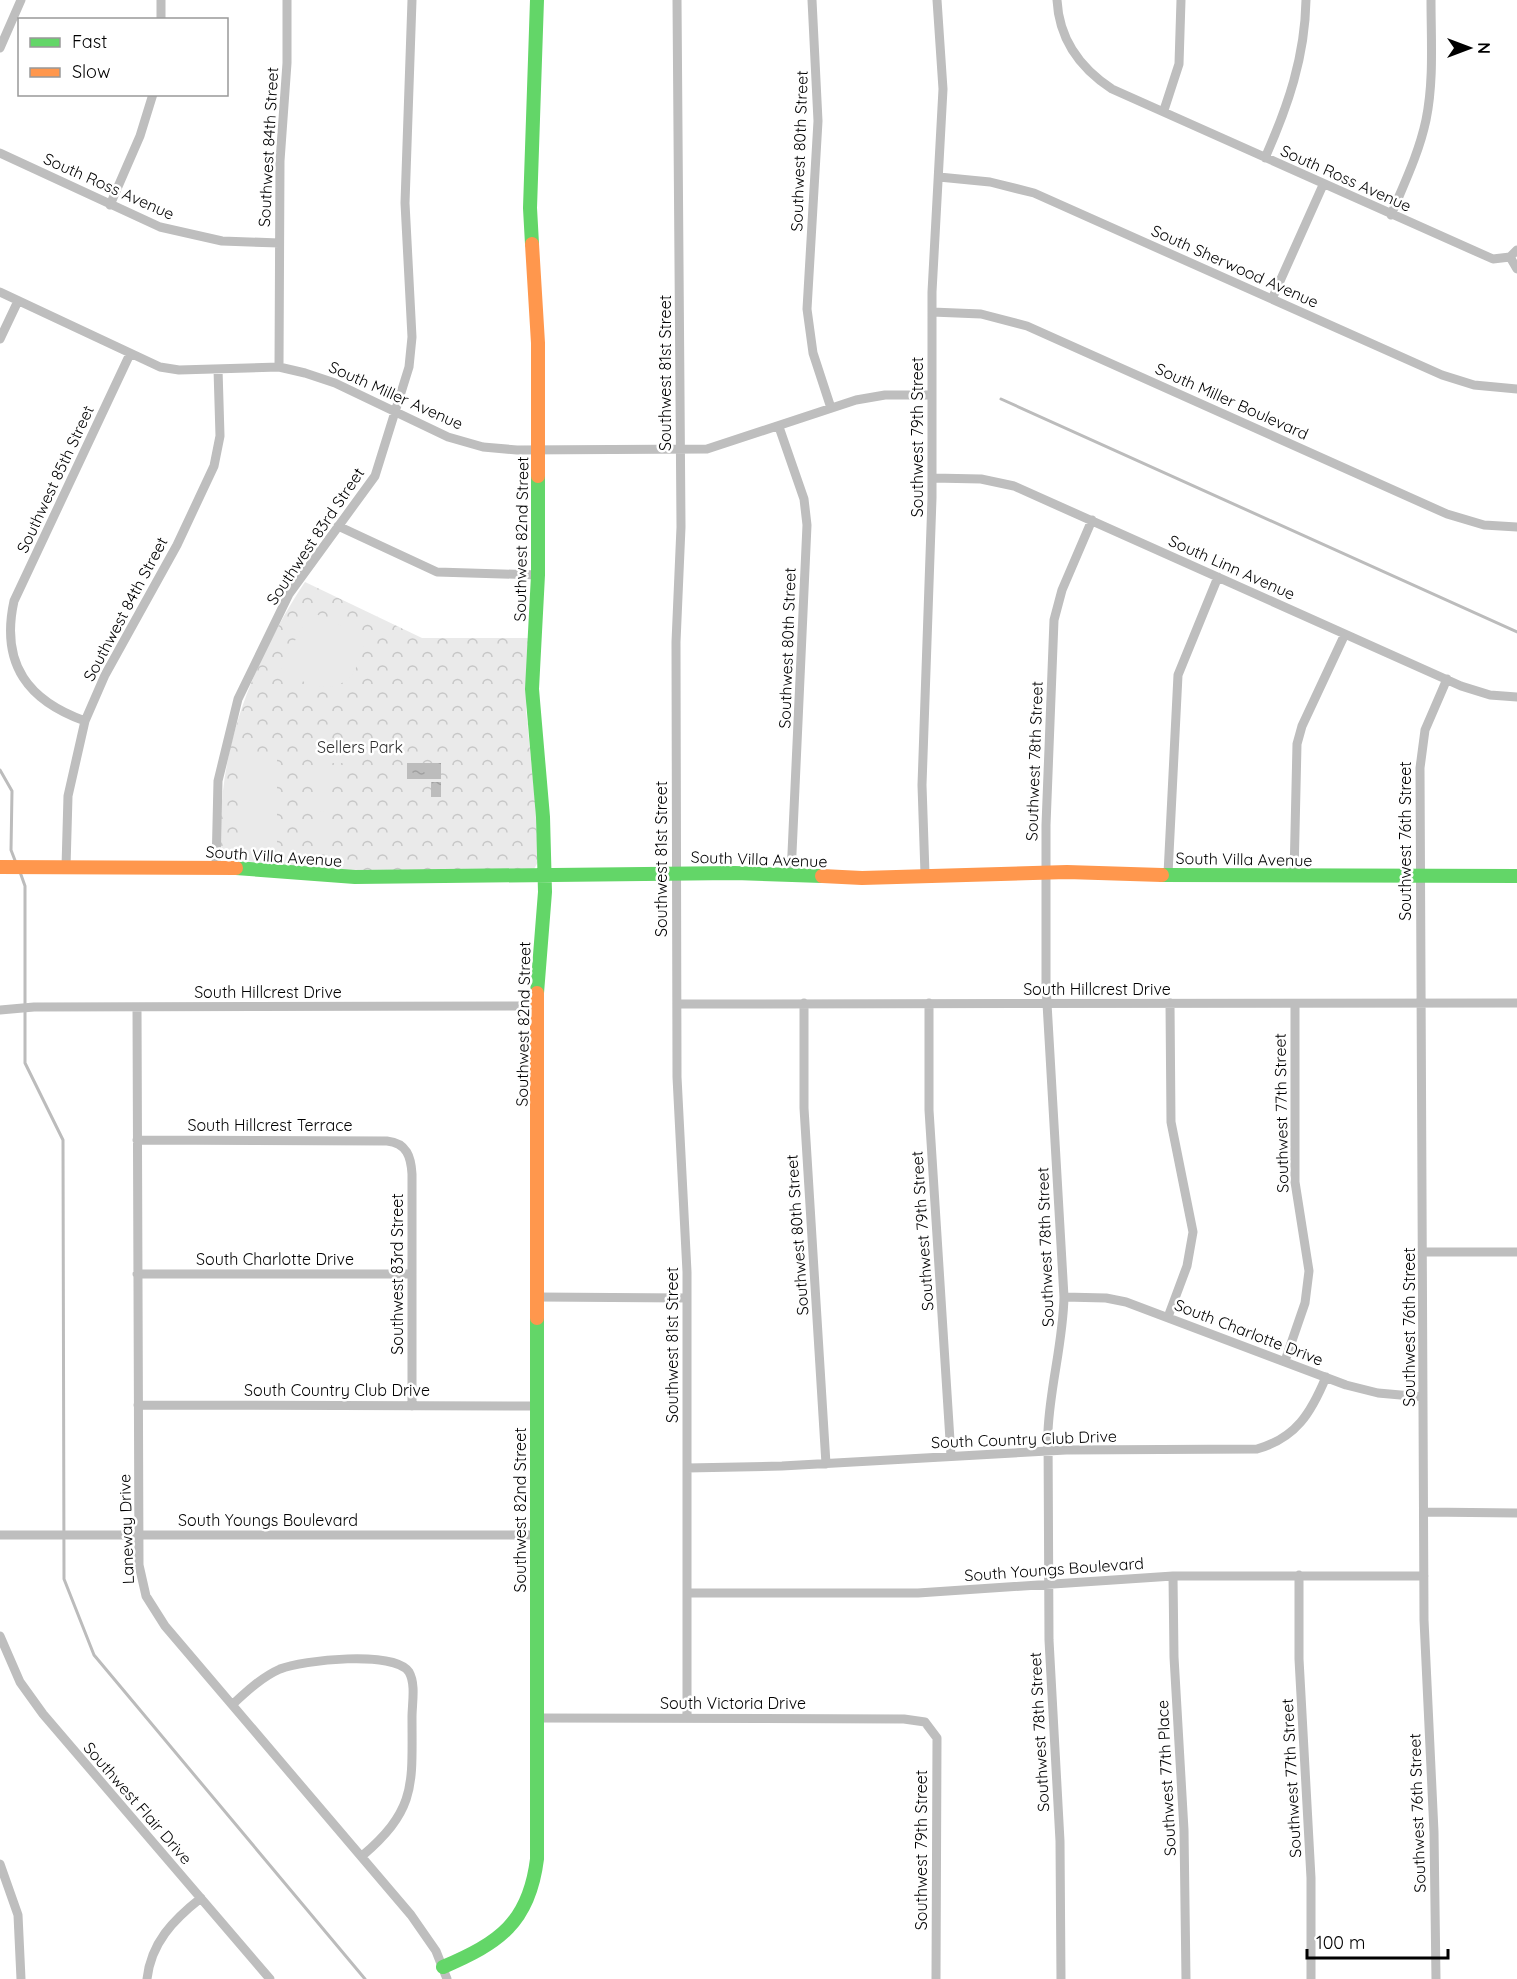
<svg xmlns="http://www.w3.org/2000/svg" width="1517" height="1979" font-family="Quicksand,sans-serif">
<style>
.park{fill:url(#park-crowns)}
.garden{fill:#eaeaea}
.water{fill:url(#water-ripples)}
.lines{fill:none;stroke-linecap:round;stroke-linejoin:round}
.stream{stroke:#bcbcbc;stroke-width:3}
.street{stroke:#bebebe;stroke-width:9}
.fast{stroke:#63d668;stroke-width:14}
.slow{stroke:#ff974d;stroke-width:14}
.labels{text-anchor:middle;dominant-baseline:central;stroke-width:5;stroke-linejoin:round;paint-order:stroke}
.street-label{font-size:16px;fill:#000;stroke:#fff}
.park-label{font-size:16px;fill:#2f2f2f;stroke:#fff}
</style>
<defs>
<pattern id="park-crowns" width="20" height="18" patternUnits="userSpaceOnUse" patternTransform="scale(1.5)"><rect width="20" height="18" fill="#eaeaea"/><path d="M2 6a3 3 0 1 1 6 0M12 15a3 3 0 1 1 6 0" fill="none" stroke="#c7c7c7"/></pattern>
<pattern id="water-ripples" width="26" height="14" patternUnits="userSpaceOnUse" patternTransform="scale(1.5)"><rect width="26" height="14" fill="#bcbcbc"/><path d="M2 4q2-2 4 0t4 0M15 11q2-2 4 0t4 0" fill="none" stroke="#a0a0a0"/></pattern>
</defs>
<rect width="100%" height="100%" fill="#fff"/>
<path class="park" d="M305 582 422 638H530L526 710 535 799 538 862 534 869 349 872 225 859C218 850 221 834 221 823 222 737 258 653 305 582Z"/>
<path class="garden" d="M314 613 366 637C362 650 359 667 350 677 330 697 299 682 280 668L308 617Z
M315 740H347V763H315Z
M239 755H277V853H239Z
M305 770H339V786H305Z
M305 796H339V811L305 812Z
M305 822H339V837H305Z"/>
<path class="water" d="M407 763H441V779H407Z
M431 782H441V797H431Z"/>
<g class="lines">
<path class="stream" d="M1001 399 1517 632
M0 770 12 791 11 850 16 863
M20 872 25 886V1063L63 1140 64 1579 94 1655 365 1979"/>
<path class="street" d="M677 0 681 527 676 642 677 1077 687 1272V1718
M812 0 818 121 807 309 813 353 831 408
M1057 0C1059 39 1080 68 1112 89L1493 259 1510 257 1517 250
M161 20V0
M0 48 21 0
M1164 110 1179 64 1181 0
M0 153 160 227 222 241 279 243
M1265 158C1288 106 1305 57 1306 0
M939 177 990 182 1034 193 1442 375 1474 385 1517 389
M110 205 140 136 153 94
M1391 215C1404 184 1419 153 1426 120 1434 81 1431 40 1431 0
M1510 257 1517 269
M0 292 160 367 179 370 279 367 305 373 335 383 448 437 483 447 517 450 707 449 856 400 885 395H932
M1272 299 1323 185
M932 312 981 314 1027 326 1447 514 1484 525 1517 527
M0 339 18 301
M279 367 280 161 287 63V0
M779 427 804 499 807 525 791 875
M933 478 981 479 1014 486 1461 686 1490 695 1517 697
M338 526 437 572 538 575
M85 721C29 701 0 665 14 601L130 354
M66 867 68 796 85 721 105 675 177 545 214 466 220 436 218 369
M216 867 218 781 238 699 289 594 375 476 409 367 412 337 405 203 412 0
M925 874 922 785 932 498V292L943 89 937 0
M1168 874 1178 675 1218 577
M1294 876 1297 744 1302 726 1345 634
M804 1003V1108L826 1464
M929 1003V1110L951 1456
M677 1004 1517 1003
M137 1007 139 1565 146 1596 165 1626 411 1915 436 1951 447 1979
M0 1010 34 1007 537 1006
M137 1140 387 1141C407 1143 411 1157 412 1174V1406
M1423 1252H1517
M137 1274H412
M537 1297 687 1298
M1064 1297 1106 1298 1126 1302 1346 1385 1378 1393 1423 1397
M1168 1317 1187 1266 1193 1232 1171 1122 1170 1003
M1285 1361 1305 1303 1309 1271 1295 1182V1004
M138 1405 537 1406
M687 1468 782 1466 1066 1450 1257 1449C1296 1438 1311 1413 1326 1377
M1424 1512 1517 1513
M0 1535H537
M1299 1575V1659L1311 1878V1979
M1173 1576 1174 1657 1184 1830 1186 1979
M687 1593H918L1173 1576H1424
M0 1636 20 1682 43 1714 270 1979
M233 1704C247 1691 262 1677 280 1669 302 1660 395 1650 409 1672 416 1684 412 1704 412 1717 412 1785 417 1809 362 1856
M537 1718 904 1719 925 1722 937 1738 936 1979
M0 1864 18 1915 21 1979
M147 1979C151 1943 173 1920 201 1898
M1061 1979 1060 1841 1049 1640 1048 1431C1050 1386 1063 1343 1064 1297L1046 986V825L1054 620 1062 590 1092 520
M1436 1979 1434 1832 1424 1620 1420 768 1425 730 1447 679"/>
<path class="fast" d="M532 244 530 208 537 0
M236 868 355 877 735 873 822 876
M1162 875 1517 876
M537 993 545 892 543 817 532 689 538 575V476
M443 1967C499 1943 529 1923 537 1859V1318"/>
<path class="slow" d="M532 244 538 343V476
M0 867 236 868
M822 876 862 878 1067 872 1162 875
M537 993V1318"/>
</g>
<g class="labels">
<g class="street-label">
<text transform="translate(268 147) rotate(-87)">Southwest 84th Street</text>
<text transform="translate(799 151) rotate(-88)">Southwest 80th Street</text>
<text transform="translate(1346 178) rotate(24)">South Ross Avenue</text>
<text transform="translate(109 186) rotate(24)">South Ross Avenue</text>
<text transform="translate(1235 266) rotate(24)">South Sherwood Avenue</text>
<text transform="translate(665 373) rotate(-90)">Southwest 81st Street</text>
<text transform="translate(396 395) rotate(24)">South Miller Avenue</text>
<text transform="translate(1232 401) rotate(24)">South Miller Boulevard</text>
<text transform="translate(917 437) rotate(-90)">Southwest 79th Street</text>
<text transform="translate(55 479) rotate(-65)">Southwest 85th Street</text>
<text transform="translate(315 536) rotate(-56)">Southwest 83rd Street</text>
<text transform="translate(521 539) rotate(-89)">Southwest 82nd Street</text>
<text transform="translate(1232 567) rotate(24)">South Linn Avenue</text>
<text transform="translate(125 609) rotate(-62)">Southwest 84th Street</text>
<text transform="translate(787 648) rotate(-88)">Southwest 80th Street</text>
<text transform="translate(1034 761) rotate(-88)">Southwest 78th Street</text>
<text transform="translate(1405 841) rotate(-90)">Southwest 76th Street</text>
<text transform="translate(274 856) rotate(4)">South Villa Avenue</text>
<text transform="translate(661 859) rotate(-90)">Southwest 81st Street</text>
<text transform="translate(759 859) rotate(2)">South Villa Avenue</text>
<text transform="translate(1244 859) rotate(1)">South Villa Avenue</text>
<text x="1097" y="989">South Hillcrest Drive</text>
<text x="268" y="992">South Hillcrest Drive</text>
<text transform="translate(523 1024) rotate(-89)">Southwest 82nd Street</text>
<text transform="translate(1281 1113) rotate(-91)">Southwest 77th Street</text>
<text x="270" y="1125">South Hillcrest Terrace</text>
<text transform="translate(922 1231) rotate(-94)">Southwest 79th Street</text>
<text transform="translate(797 1235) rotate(-94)">Southwest 80th Street</text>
<text transform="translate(1045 1247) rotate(-92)">Southwest 78th Street</text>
<text x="275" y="1259">South Charlotte Drive</text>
<text transform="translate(397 1274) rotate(-90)">Southwest 83rd Street</text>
<text transform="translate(1409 1327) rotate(-90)">Southwest 76th Street</text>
<text transform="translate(1249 1332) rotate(21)">South Charlotte Drive</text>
<text transform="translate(672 1345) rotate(-90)">Southwest 81st Street</text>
<text x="337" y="1390">South Country Club Drive</text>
<text transform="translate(1024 1439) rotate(-2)">South Country Club Drive</text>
<text transform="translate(520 1510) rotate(-90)">Southwest 82nd Street</text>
<text x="268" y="1520">South Youngs Boulevard</text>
<text transform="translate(126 1529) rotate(-92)">Laneway Drive</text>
<text transform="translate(1054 1569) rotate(-4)">South Youngs Boulevard</text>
<text x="733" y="1703">South Victoria Drive</text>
<text transform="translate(1039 1732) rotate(-93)">Southwest 78th Street</text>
<text transform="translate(1166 1778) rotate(-93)">Southwest 77th Place</text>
<text transform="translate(1291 1778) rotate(-93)">Southwest 77th Street</text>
<text transform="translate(138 1803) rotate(49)">Southwest Flair Drive</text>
<text transform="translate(1417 1813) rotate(-92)">Southwest 76th Street</text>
<text transform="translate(921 1850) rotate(-90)">Southwest 79th Street</text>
</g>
<g class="park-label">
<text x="360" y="747">Sellers Park</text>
</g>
</g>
<rect x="18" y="18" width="210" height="78" fill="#ffffff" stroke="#999999" stroke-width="1.5"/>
<rect x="30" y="38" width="30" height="9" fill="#63d668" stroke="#999999" stroke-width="1.5"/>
<text x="72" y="48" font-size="18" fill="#000000">Fast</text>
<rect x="30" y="68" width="30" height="9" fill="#ff974d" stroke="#999999" stroke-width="1.5"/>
<text x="72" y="78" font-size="18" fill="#000000">Slow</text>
<g transform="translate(1469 48) rotate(90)" stroke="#ffffff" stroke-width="4.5" paint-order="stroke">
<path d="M0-4.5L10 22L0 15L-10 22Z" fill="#000000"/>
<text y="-9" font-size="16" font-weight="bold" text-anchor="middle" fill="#000000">N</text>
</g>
<path d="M1307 1949v9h141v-9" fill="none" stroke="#000000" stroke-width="3"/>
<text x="1316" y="1949" font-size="18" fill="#000000" stroke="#ffffff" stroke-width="4.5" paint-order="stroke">100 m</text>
</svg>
